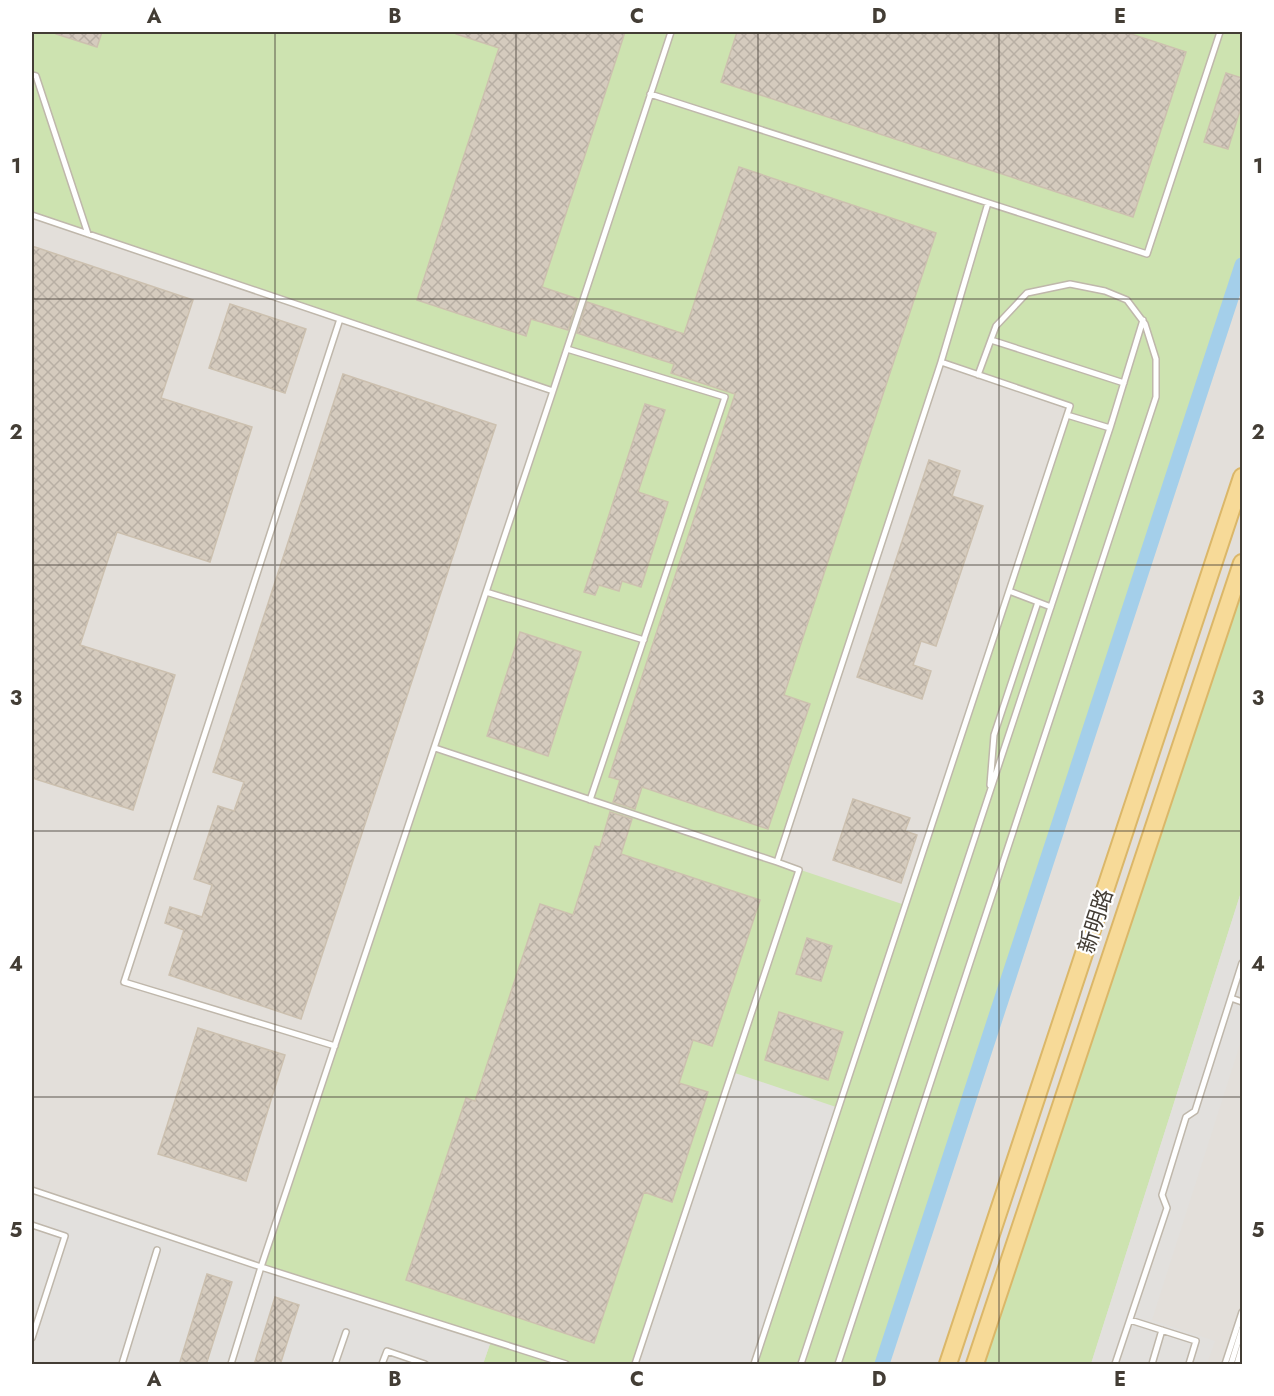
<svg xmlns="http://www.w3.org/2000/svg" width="1274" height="1396" font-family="Jost,'Noto Sans SC',sans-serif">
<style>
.industrial{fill:#e3dfda}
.green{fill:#cde3b0;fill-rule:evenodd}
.parking{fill:#e2e0dd}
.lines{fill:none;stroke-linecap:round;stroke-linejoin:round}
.canal{stroke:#a4cfea;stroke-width:15}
.building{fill:url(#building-cross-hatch);stroke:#ccc0af;stroke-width:1.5}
.lane-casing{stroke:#bfb7ab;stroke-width:8}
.primary-casing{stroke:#dbb769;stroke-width:20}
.lane{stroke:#fff;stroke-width:5}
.primary{stroke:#f7da98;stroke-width:16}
.grid{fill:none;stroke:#433d35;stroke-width:1.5;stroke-opacity:0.55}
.labels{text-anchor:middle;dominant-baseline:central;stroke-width:4.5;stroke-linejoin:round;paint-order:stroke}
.street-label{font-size:22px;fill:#433d35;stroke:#fff}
.neatline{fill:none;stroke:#433d35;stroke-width:2}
.grid-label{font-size:20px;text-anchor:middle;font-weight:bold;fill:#433d35}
</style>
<defs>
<pattern id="building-cross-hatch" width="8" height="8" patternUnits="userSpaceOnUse" patternTransform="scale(1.5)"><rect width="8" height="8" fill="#d5cbbe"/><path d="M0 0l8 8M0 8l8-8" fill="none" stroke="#b8afa4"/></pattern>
</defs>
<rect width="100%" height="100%" fill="#f1ede5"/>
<path class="industrial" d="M32 32H1242V1364H32Z"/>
<path class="green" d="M32 32H1242V265L882 1364H754L839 1108 635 1364H483L491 1341 261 1267 553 391 32 215ZM941 363 1070 407 905 905 777 862Z
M1242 569V889L1091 1364H977Z"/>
<path class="parking" d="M1242 889V1038L1152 1320 1215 1341 1207 1364H1091Z
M732 1072 839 1108 749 1364H635Z
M32 1190 491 1341 483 1364H32Z"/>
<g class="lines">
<path class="canal" d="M882 1364 1242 265"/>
</g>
<path class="building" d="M56 32H102L97 47 56 34Z
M456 32H625L542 287 578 299 568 330 531 319 526 336 417 300 499 48 456 34Z
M737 32H1125L1186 52 1133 217 721 82Z
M1226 73 1242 78V104L1228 149 1204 142Z
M739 167 936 233 784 695 810 704 768 829 642 787 635 809 613 802 620 780 609 777 735 394 671 373 674 364 577 333 587 302 684 334Z
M32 246 193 300 161 398 252 427 210 562 117 532 80 645 175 675 133 810 32 778Z
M230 304 306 329 285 393 209 368Z
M343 374 496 425 301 1019 169 975 184 930 165 923 170 907 202 917 212 885 194 879 218 806 234 811 244 782 213 772Z
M645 404 665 410 638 492 668 502 641 587 622 581 619 591 599 585 595 595 584 592Z
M929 460 960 471 952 496 983 506 936 646 921 641 913 665 931 671 922 699 857 677Z
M520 632 581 652 548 756 487 736Z
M853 799 910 818 905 831 917 835 901 883 833 860Z
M610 812 632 819 621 854 760 900 712 1046 693 1040 679 1083 708 1092 672 1202 644 1192 594 1343 406 1280 466 1098 475 1101 540 904 573 915 595 846 600 847Z
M807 938 832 946 821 981 796 974Z
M779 1012 843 1032 828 1080 765 1060Z
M198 1028 285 1055 246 1181 158 1154Z
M207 1274 232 1282 206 1365H179Z
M275 1297 299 1305 280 1365H254Z"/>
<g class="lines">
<defs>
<path id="lane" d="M32 75 36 76 88 234
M650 94 1147 254 1220 32
M32 215 553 391 261 1267 566 1364
M991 340 1124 383
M567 349 725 397 590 800
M941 362 988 203
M553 391 671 32
M1110 428 1143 320
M1009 591 1051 607
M486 592 644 640
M435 748 777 862 941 362 1070 406 754 1364
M990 785 994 735 1038 602
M1231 998 1242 1002
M335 1046 124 982 340 319
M32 1190 261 1267 231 1364
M32 1225 65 1236 32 1338
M1130 1320 1196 1341 1189 1364
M122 1364 157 1250
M335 1364 346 1332
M382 1364 387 1351 425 1364
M635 1364 799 870 777 862
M801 1364 1110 428 1067 415
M838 1364 1156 397V359L1145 324 1127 300 1105 291 1070 284 1027 293 996 326 978 375
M1115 1364 1167 1208 1162 1195 1186 1117 1195 1111 1242 963
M1152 1364 1162 1330
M1225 1364 1242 1312
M1231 1364 1242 1329
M1237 1364 1242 1347"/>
<path id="primary" d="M948 1364 1242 477
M975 1364 1242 563"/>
</defs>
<use href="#lane" class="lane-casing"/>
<use href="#primary" class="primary-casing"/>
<use href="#lane" class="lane"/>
<use href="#primary" class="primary"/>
</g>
<path class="grid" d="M275 32V1364M516 32V1364M758 32V1364M999 32V1364M32 299H1242M32 565H1242M32 831H1242M32 1097H1242"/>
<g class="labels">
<g class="street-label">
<text transform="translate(1095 921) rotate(-72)">新明路</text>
</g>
</g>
<rect width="1274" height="1396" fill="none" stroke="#ffffff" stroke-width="66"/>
<rect x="33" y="33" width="1208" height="1330" class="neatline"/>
<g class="grid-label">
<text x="154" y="23">A</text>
<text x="395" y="23">B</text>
<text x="637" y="23">C</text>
<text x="879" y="23">D</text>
<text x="1120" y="23">E</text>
<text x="16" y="173">1</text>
<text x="1258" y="173">1</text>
<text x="16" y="439">2</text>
<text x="1258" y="439">2</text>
<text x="16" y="705">3</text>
<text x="1258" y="705">3</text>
<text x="16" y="971">4</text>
<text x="1258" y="971">4</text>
<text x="16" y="1237">5</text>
<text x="1258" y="1237">5</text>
<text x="154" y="1386">A</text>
<text x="395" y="1386">B</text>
<text x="637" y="1386">C</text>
<text x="879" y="1386">D</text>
<text x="1120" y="1386">E</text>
</g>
</svg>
